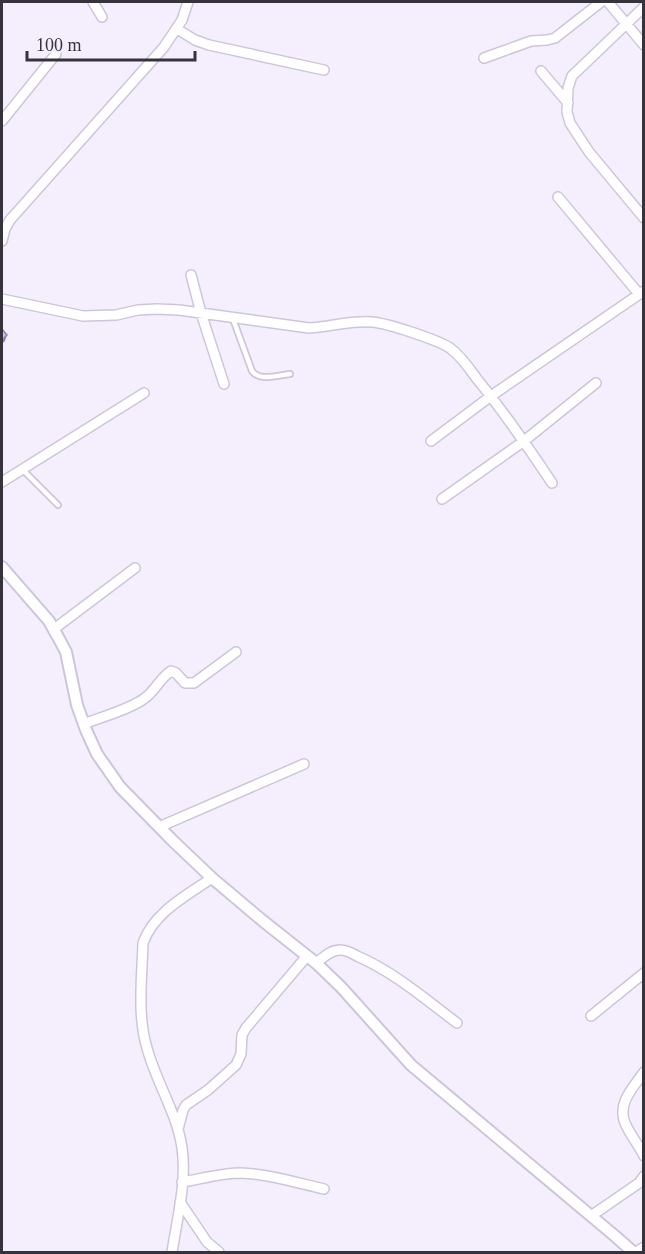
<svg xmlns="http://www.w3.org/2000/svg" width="645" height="1254" font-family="Georgia,serif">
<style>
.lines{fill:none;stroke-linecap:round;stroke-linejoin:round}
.service-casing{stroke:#cec5db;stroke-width:8}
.minor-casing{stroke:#cec5db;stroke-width:12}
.tertiary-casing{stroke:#cec5db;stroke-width:14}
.service{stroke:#fff;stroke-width:4.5}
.minor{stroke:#fff;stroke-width:9}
.tertiary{stroke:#fff;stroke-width:10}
.shaded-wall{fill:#967fb0}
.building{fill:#d6b5fb;stroke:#967fb0;stroke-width:1.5}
</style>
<rect width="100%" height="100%" fill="#f5effd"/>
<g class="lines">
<defs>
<path id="service" d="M233 319 252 371C260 382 278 375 290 374
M22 469 58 505"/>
<path id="minor" d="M93 2 102 17
M608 2 644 45
M644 7 572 76 568 88 567 112 570 123 589 152 644 218
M177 29 195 40 209 45 324 70
M484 58 531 41 547 40 555 38 601 2
M541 71 568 103
M2 121 56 54
M558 197 639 294
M2 241 5 229 10 220 164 47 182 20 188 2
M191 275 201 313 224 384
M2 299 83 316 116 315 138 310 157 309 179 310 309 328C330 327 351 320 372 322 387 323 438 340 450 348 461 356 469 368 477 379 504 412 528 447 552 483
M431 441 491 396 644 291
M2 482 144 393
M442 499 524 441 596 383
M54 629 135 568
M84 724C101 717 131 709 145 698 155 691 160 678 171 671L176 673 185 683H194L236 652
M159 827 304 764
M316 963C323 958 330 950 340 950 346 950 352 953 357 956 394 972 425 999 457 1023
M591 1016 644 973
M644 1072C633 1088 617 1103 625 1123 630 1135 639 1145 644 1156
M178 1129 183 1110 186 1105 208 1090 236 1065 241 1054 242 1035 246 1028 307 956
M182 1182C201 1179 221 1173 241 1173 269 1174 297 1183 324 1189
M180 1202 207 1242 219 1252
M591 1216 639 1183 644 1176
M172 1252C177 1220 187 1180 182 1148 177 1113 156 1082 147 1048 137 1015 142 977 143 943 154 912 186 896 212 878
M636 1252 644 1247"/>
<path id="tertiary" d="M2 567 49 621 58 637 66 652 77 705 86 730 97 754 120 787 173 841 212 878 263 921 316 963 341 987 411 1065 615 1236 633 1252"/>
</defs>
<use href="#service" class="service-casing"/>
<use href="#minor" class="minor-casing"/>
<use href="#tertiary" class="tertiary-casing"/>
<use href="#service" class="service"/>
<use href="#minor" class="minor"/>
<use href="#tertiary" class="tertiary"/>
</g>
<path class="shaded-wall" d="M7 335 5 341 2 344V340Z"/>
<path class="building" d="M2 329 7 335 2 340Z"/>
<rect width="645" height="1254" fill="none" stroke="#37333c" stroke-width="6"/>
<path d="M27 51v9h168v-9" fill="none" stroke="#37333c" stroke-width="3"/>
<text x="36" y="51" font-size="18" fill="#37333c" stroke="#f5effd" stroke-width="4.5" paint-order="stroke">100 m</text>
</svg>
